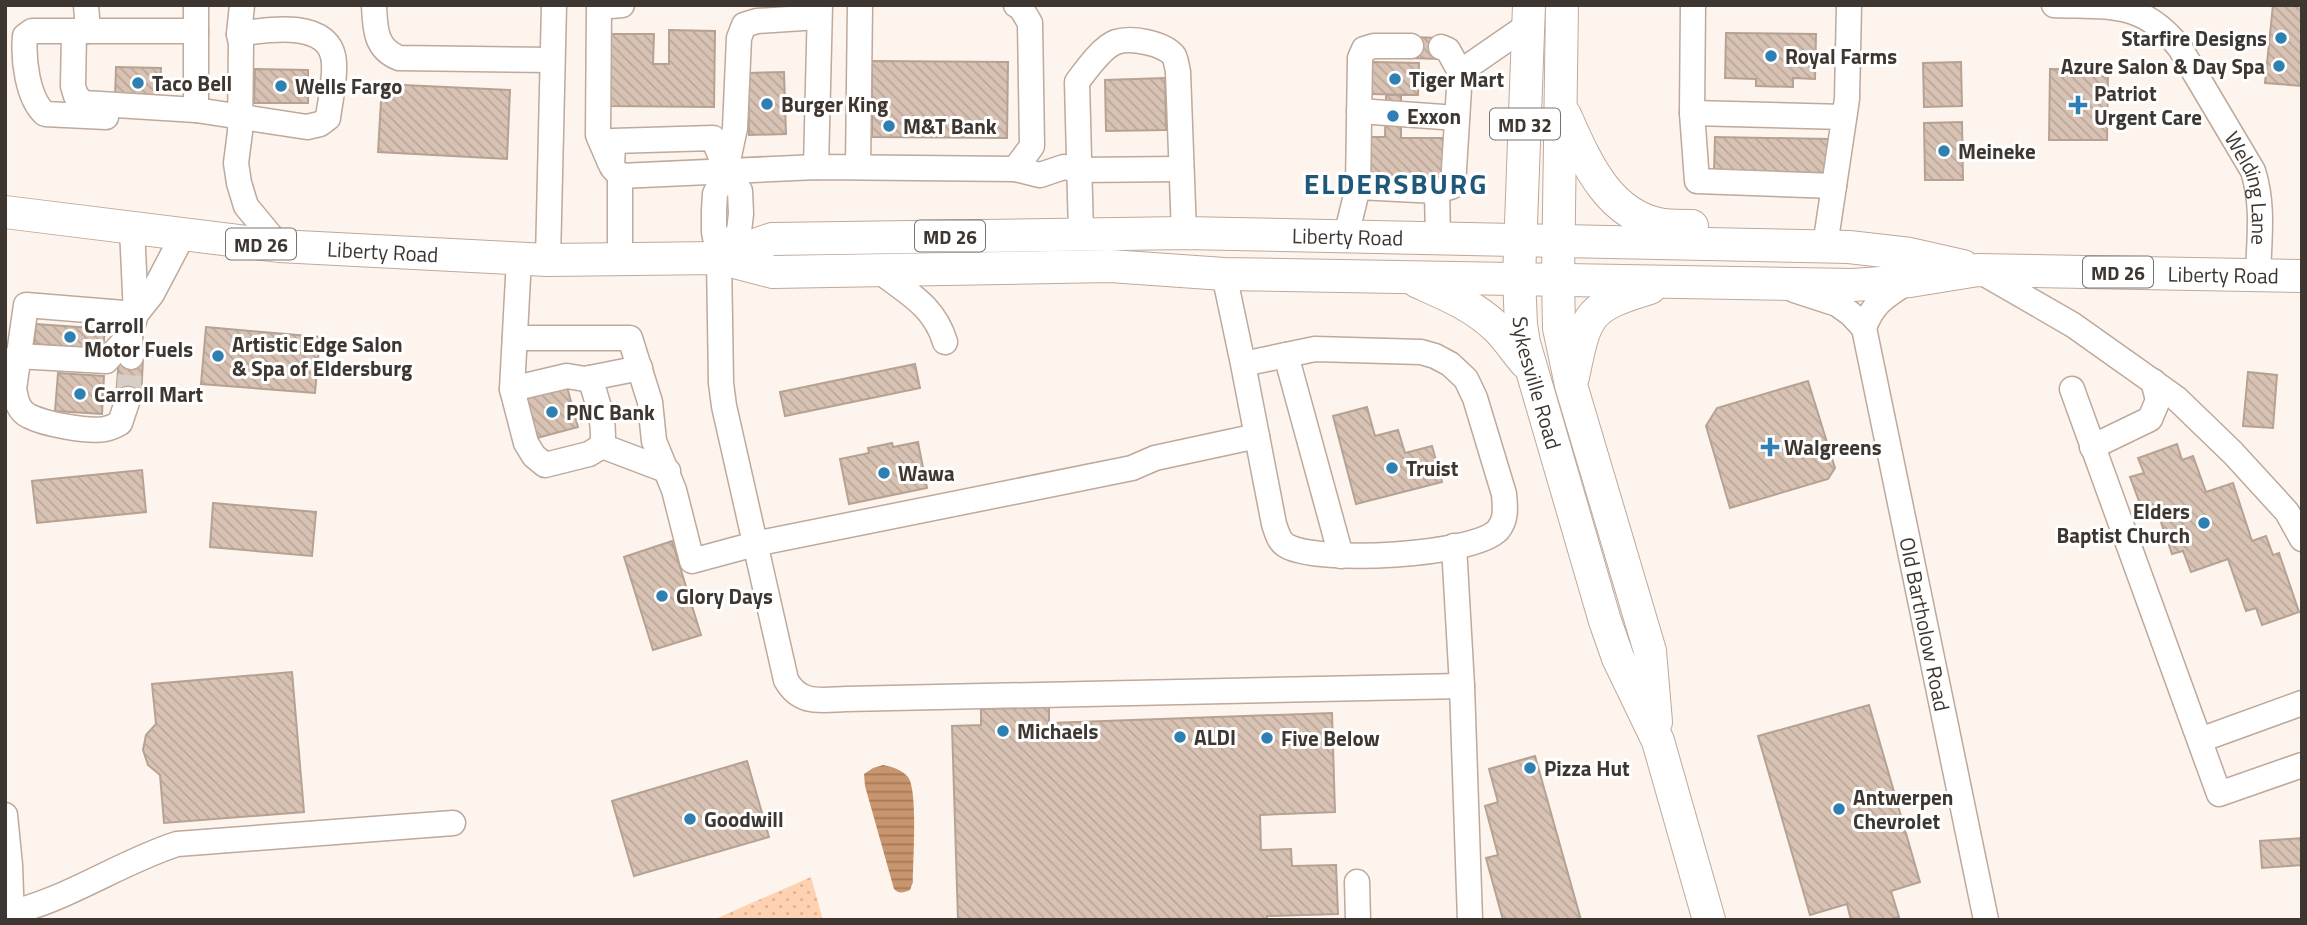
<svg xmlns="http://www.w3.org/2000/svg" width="2307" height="925" font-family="'Titillium Web',sans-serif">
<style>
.grass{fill:url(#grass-dots)}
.water{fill:url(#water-rules)}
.building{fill:url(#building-back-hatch);stroke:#b6a292;stroke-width:2}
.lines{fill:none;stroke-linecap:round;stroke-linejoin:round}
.minor-tunnel{stroke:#d7cec8;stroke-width:24;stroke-dasharray:24 12;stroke-linecap:butt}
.minor-casing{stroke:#bea99a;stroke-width:27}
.major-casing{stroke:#bea99a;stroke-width:34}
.minor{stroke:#fff;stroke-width:24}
.major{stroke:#fff;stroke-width:32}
.poi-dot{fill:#2d80b1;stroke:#fff;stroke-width:2.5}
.labels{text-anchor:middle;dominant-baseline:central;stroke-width:6;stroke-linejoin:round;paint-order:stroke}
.shield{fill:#fff;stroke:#78726e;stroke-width:2}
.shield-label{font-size:19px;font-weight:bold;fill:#3e3630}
.poi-label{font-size:21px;font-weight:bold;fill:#3e3630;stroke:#fff;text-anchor:start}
.street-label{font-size:21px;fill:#3e3630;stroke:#fff}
.district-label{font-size:28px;font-weight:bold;letter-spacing:2px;fill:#1f5879;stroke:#fff}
</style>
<defs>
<pattern id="grass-dots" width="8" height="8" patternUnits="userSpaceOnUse" patternTransform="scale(1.75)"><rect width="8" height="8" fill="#fed2b0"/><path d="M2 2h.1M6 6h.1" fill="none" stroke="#dbb598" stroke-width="1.8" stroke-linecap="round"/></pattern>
<pattern id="water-rules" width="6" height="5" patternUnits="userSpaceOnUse" patternTransform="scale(1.75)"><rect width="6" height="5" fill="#c8956d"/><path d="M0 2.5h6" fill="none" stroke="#a47a5a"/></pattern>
<pattern id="building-back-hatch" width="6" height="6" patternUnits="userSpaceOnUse" patternTransform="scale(1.75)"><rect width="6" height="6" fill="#d8c2b3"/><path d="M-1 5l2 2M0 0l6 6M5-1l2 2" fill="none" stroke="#baa79a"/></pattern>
</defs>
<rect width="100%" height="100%" fill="#fdf4ee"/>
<path class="grass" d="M811 877 823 920H713Z"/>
<path class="water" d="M883 765C892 767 901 769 908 777 918 790 913 861 913 882L910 890C903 893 899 894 894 889L865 786 864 774 873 768Z"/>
<path class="building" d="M2273 5H2302V86L2265 83Z
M669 30 715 31 714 107 609 106 610 34H654L653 64H669Z
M1726 33 1816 34 1815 79 1793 78V87L1756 86V79L1725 78Z
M1411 37 1441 38 1440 59 1410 58Z
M872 61 1008 62 1007 138 872 137Z
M1372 62 1419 63 1418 95 1371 94Z
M1961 62 1962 106 1924 107 1923 63Z
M116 67 161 68 159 100 115 98Z
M255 69 308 70V103H254Z
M2050 69 2108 70 2107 140H2049Z
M784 72 786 134 749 135 748 73Z
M1165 78 1166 130 1106 131 1105 80Z
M382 84 510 90 507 159 378 152Z
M1386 95H1401V138H1443V177L1368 176 1369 137H1385Z
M1962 122 1963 180H1925L1924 123Z
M1715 137 1828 139 1827 173 1714 171Z
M36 324 105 329 103 350 34 344Z
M206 327 320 337 315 393 201 384Z
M119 356 143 358 141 400 116 398Z
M915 364 920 388 785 416 780 392Z
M2248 372 2277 375 2273 428 2243 426Z
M58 373 104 376 102 414 55 411Z
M1808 381 1835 468 1828 479 1730 508 1706 426 1717 408Z
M567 387 578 427 537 438 526 398Z
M1367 407 1375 436 1398 430 1405 453 1432 446 1442 482 1356 504 1333 416Z
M918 442 927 488 849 504 840 459 869 453 868 448 892 443 893 447Z
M2177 444 2182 460 2193 456 2206 492 2233 483 2252 541 2266 536 2273 555 2279 553 2299 612 2262 625 2256 608 2246 611 2228 559 2191 572 2183 551 2172 554 2155 505 2142 509 2130 477 2144 473 2138 458Z
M142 470 146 512 37 523 32 481Z
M213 503 316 512 312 556 210 547Z
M672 541 701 635 653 650 624 557Z
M292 672 304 812 164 823 160 775 148 765 143 750 146 735 156 724 152 684Z
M1869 705 1920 882 1891 891 1899 917 1888 920H1851L1847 904 1810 915 1758 736Z
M1049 707V723L1332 713 1335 812 1260 815 1261 850 1291 849 1292 866 1336 865 1338 914 1267 916V920H958L952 726 981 725V709Z
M1535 756 1581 920H1503L1486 858 1498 855 1485 806 1498 802 1489 769Z
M747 761 769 837 634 876 612 801Z
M2302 838V865L2262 868 2260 841Z"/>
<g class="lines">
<path class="minor-tunnel" d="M128 399 131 357"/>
<defs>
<g id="minor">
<path d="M86 5 88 31H32L25 36C23 58 27 98 45 114L106 117"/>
<path d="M196 5V110"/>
<path d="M242 5 239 34 241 44 240 132 236 163 239 183 246 206 279 246"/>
<path d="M374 5C375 28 375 49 399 58L552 60"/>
<path d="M1693 5 1692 113 1697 181 1834 186"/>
<path id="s1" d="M2054 5C2109 7 2142 0 2180 48L2253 171C2264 205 2259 240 2258 275"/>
<path d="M819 17 757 21 744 25 739 38 735 128 726 170 715 194 714 210V232L719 258 721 383 724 406 786 680C800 705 820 700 846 699L1462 686"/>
<path d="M88 31H196"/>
<path d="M74 32 73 86 76 96 84 103 196 110 307 127 320 124 328 118C330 101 335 82 334 64 333 19 269 29 239 34"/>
<path d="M1441 47 1448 50 1460 72"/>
<path d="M1359 111 1457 118"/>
<path d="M1692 113 1844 117"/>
<path d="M610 163 598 135 599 7 622 5"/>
<path d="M816 167 820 5"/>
<path d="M858 167 860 5"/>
<path d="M1015 169 1032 146 1030 23 1021 8 1016 5"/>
<path d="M620 176 612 167 613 141 713 138 726 170 740 191 741 214 739 231 719 258"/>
<path d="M1358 187 1437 191 1438 238"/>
<path d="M1437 191 1453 186 1460 72 1528 25"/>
<path d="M1081 234 1077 82C1086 70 1102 47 1116 42 1131 37 1164 43 1174 56 1176 60 1177 67 1178 72L1184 233"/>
<path d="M1346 236 1358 187 1360 58 1364 49 1374 46H1411"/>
<path d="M1825 246 1847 99 1849 5"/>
<path d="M519 259 512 389 526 443 534 456 545 465 589 454 602 446C606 423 597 401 590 378"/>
<path d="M620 259V176L816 167 1015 169 1040 175 1064 167 1079 170 1181 169"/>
<path d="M548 260 554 5"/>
<path d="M878 270C907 293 934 305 945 342"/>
<path d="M1978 270 2073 325 2176 398 2233 453 2287 512 2302 539"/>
<path d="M1224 274 1243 364 1274 524C1277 533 1279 542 1287 546 1319 564 1473 556 1498 530 1507 519 1505 507 1504 494L1475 398 1466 379 1450 364 1435 356 1421 352 1315 349 1243 364"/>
<path id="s2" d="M1909 281C1887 296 1874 301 1864 328L1986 920"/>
<path d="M1794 290 1837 304 1851 314 1864 328"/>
<path d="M136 314 152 294 183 235"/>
<path d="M515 338H630L650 402 654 441 674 490 692 561 755 544 1132 468 1155 458 1257 436"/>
<path d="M1286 355 1341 556"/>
<path d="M17 356 106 361 130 335"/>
<path d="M131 357 130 335 136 314 132 229"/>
<path d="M5 389H14L26 305 136 314"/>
<path d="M14 389C16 399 18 411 29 416 44 424 88 432 105 429 110 428 115 426 120 423L128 399"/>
<path d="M512 389 567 376 585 379 640 368"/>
<path d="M2072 389 2219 794 2302 765"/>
<path d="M602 446 668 471"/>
<path d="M2092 447 2150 419 2158 400 2153 381"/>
<path d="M1454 546 1462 686 1470 920"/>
<path d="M2200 740 2302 703"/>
<path d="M5 815 10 865 12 920"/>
<path d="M1357 882 1358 920"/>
<path d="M5 914C66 901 118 863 177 844L453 823"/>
</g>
<g id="major">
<path id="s3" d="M1529 5 1519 278 1521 325 1524 343 1605 621 1618 658 1658 741 1709 920"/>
<path d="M1562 5 1558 279 1559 328 1571 385 1650 651 1656 722"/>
<path d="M1565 115C1585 160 1608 217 1664 225 1673 226 1683 226 1692 226"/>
<path id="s4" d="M5 212 279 246 548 260 719 258 773 272 1110 266 1224 274 1853 285 1910 281 1978 270 2302 276"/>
<path id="s5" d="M719 258 772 239 1184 233 1849 247 1910 254 1963 266"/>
<path d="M1418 282C1447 295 1475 306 1498 329 1508 339 1516 352 1526 363"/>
<path d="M1573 377C1586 314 1587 307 1650 288"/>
</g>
</defs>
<use href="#minor" class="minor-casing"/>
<use href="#major" class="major-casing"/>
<use href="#minor" class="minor"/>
<use href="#major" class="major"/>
</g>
<g class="poi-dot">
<circle cx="2281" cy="38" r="7"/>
<circle cx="1771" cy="56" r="7"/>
<circle cx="2279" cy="66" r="7"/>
<circle cx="1395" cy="79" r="7"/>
<circle cx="138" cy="83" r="7"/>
<circle cx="281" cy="86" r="7"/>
<circle cx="767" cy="104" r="7"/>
<path d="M2074.5 94.5h7v7h7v7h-7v7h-7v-7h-7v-7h7z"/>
<circle cx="1393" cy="116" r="7"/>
<circle cx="889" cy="126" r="7"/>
<circle cx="1944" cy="151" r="7"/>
<circle cx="70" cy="337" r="7"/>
<circle cx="218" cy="356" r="7"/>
<circle cx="80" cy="394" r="7"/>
<circle cx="552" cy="412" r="7"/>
<path d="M1766.5 436.5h7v7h7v7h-7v7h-7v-7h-7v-7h7z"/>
<circle cx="1392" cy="468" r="7"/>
<circle cx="884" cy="473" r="7"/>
<circle cx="2204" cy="523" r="7"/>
<circle cx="662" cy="596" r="7"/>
<circle cx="1003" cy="731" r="7"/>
<circle cx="1180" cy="737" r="7"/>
<circle cx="1267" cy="738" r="7"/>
<circle cx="1530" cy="768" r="7"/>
<circle cx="1839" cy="809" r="7"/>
<circle cx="690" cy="819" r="7"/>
</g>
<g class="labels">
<g class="shield">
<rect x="1490" y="108.5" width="70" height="31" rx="5"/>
<rect x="915" y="220.5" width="70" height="31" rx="5"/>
<rect x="226" y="228.5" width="70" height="31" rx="5"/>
<rect x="2083" y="256.5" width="70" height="31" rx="5"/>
</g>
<g class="shield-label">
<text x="1525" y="124">MD 32</text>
<text x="950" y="236">MD 26</text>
<text x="261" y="244">MD 26</text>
<text x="2118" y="272">MD 26</text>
</g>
<g class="poi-label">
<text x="2267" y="38" text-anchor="end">Starfire Designs</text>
<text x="1785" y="56">Royal Farms</text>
<text x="2265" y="66" text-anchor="end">Azure Salon &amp; Day Spa</text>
<text x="1409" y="79">Tiger Mart</text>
<text x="152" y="83">Taco Bell</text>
<text x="295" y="86">Wells Fargo</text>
<text x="2094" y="93">Patriot<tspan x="2094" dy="24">Urgent Care</tspan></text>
<text x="781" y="104">Burger King</text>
<text x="1407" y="116">Exxon</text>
<text x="903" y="126">M&amp;T Bank</text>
<text x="1958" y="151">Meineke</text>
<text x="84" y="325">Carroll<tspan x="84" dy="24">Motor Fuels</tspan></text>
<text x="232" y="344">Artistic Edge Salon<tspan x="232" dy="24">&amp; Spa of Eldersburg</tspan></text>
<text x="94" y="394">Carroll Mart</text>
<text x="566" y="412">PNC Bank</text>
<text x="1784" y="447">Walgreens</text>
<text x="1406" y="468">Truist</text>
<text x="898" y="473">Wawa</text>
<text x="2190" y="511" text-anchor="end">Elders<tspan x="2190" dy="24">Baptist Church</tspan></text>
<text x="676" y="596">Glory Days</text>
<text x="1017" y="731">Michaels</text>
<text x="1194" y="737">ALDI</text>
<text x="1281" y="738">Five Below</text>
<text x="1544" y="768">Pizza Hut</text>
<text x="1853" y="797">Antwerpen<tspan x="1853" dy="24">Chevrolet</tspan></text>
<text x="704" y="819">Goodwill</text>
</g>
<g class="street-label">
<text stroke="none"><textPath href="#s1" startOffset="298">Welding Lane</textPath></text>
<text stroke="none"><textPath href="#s5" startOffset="632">Liberty Road</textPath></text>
<text stroke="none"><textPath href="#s4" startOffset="380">Liberty Road</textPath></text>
<text stroke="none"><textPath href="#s4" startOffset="2224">Liberty Road</textPath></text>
<text stroke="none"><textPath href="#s3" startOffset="380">Sykesville Road</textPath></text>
<text stroke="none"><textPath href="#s2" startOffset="369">Old Bartholow Road</textPath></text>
</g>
<g class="district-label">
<text x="1396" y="183">ELDERSBURG</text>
</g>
</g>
<rect width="2307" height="925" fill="none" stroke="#3e3630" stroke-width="14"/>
</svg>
